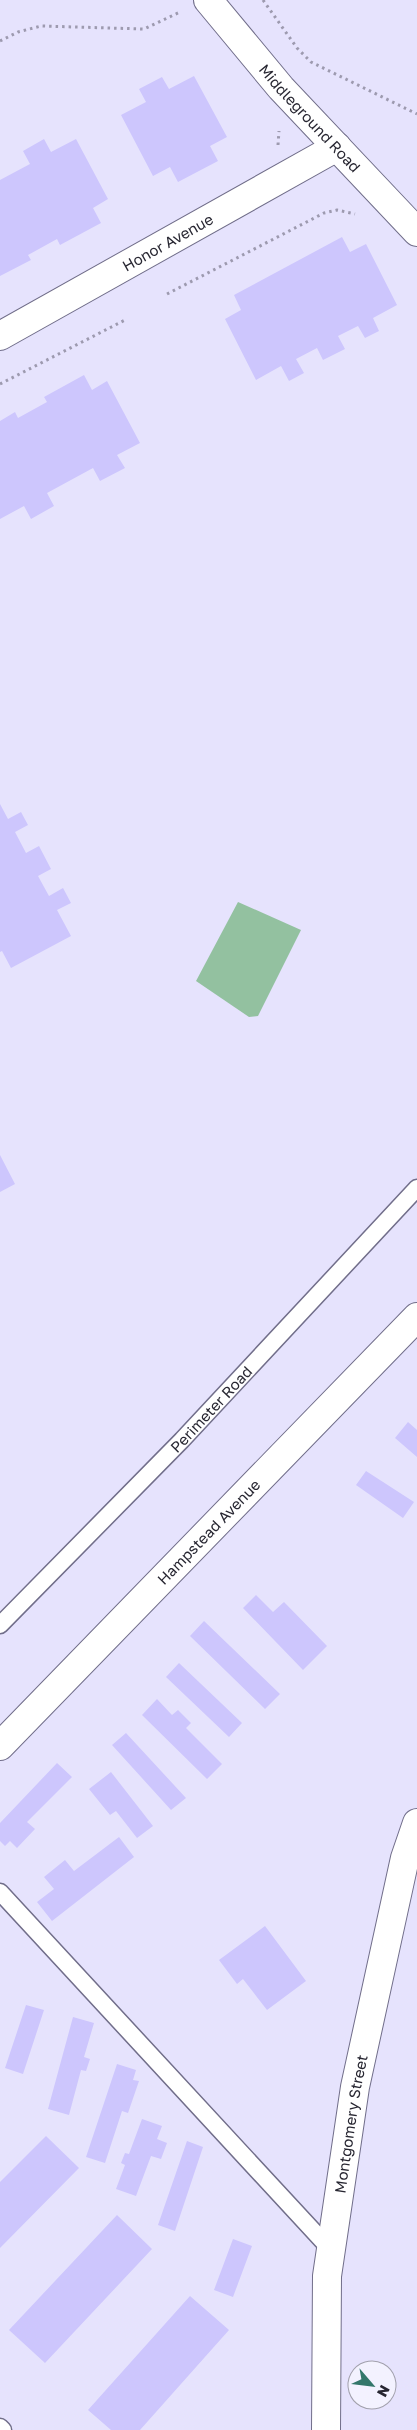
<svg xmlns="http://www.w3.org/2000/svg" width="417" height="2430" font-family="'Golos Text',sans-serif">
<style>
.green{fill:#93c1a0}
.building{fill:#cdc6fd}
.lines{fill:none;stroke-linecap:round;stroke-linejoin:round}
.service-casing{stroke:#716e8a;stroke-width:19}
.minor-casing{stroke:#716e8a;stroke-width:30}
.tertiary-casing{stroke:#716e8a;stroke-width:30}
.path{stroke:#9d9aaf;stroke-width:3;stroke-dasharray:2.5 4;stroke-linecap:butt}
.service{stroke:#fff;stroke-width:16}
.minor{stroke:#fff;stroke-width:28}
.tertiary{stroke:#fff;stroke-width:28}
.labels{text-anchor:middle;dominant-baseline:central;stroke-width:4.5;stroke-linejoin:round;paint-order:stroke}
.street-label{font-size:15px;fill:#282732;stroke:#f3f2ff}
</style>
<rect width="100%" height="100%" fill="#e6e3fd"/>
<path class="green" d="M238 902 301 930 258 1016 249 1017 196 981Z"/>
<path class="building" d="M194 76 227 137 210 146 218 161 178 182 170 167 153 176 121 115 146 102 139 89 162 77 169 89Z
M44 139 51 152 76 139 108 199 93 208 101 223 60 245 57 239 28 255 31 260 0 276V180L30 164 23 151Z
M342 237 350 252 366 244 397 305 373 318 379 331 365 338 358 326 338 336 345 349 323 360 317 348 296 359 304 373 289 381 281 366 256 380 225 319 241 310 234 295Z
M84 375 92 390 107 381 140 443 117 455 125 468 100 481 93 468 47 493 54 506 31 519 24 506 0 519V421L15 412 18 418 47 402 44 397Z
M0 804 8 819 21 812 28 825 15 832 26 853 39 846 51 869 38 876 49 896 63 888 71 903 57 910 71 936 11 968 2 951 0 952Z
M0 1155 15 1184 0 1192Z
M408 1422 417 1430V1457L395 1438Z
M366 1471 414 1502 403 1518 356 1485Z
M256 1595 273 1612 284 1602 327 1646 303 1670 243 1608Z
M204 1621 280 1694 265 1709 190 1636Z
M179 1663 242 1723 229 1737 166 1677Z
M157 1699 172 1715 178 1710 191 1723 186 1728 222 1764 207 1779 142 1715Z
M126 1733 186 1798 171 1810 112 1745Z
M57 1763 72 1777 27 1822 35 1829 17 1848 10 1841 5 1846 0 1841V1823Z
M111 1772 153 1826 137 1838 116 1811 110 1815 89 1789Z
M119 1837 134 1857 52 1921 37 1902 54 1889 44 1877 65 1860 74 1871Z
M265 1926 306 1981 267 2010 243 1979 237 1984 219 1960Z
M26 2005 44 2010 23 2074 5 2068Z
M73 2017 94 2023 84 2057 90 2059 86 2071 81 2070 69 2115 48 2109Z
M117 2064 136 2070 133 2080 139 2081 128 2113 122 2111 105 2163 86 2157Z
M142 2119 162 2126 157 2139 167 2143 161 2159 151 2156 136 2196 116 2189 125 2165 121 2163 125 2153 129 2154Z
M46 2136 79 2168 0 2248V2182Z
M187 2141 203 2147 175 2231 158 2225Z
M117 2215 152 2249 45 2363 9 2330Z
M233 2239 252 2246 233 2297 214 2290Z
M190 2296 229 2330 140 2430H111L88 2410Z"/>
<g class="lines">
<defs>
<g id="service">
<path id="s1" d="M0 1625 182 1440 417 1188"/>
<path d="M0 1892 331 2250"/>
<path d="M0 2427 3 2430"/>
</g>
<g id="minor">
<path id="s2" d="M208 0 281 88 417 232"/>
<path id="s3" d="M0 336 337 147"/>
</g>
<g id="tertiary">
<path id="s4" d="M0 1746 417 1317"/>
<path id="s5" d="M326 2430 327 2276 355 2087 405 1858 417 1823"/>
</g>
</defs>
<use href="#service" class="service-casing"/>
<use href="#minor" class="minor-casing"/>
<use href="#tertiary" class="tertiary-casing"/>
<path class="path" d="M263 0 297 48 311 62 417 114
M0 41 18 32 41 26 144 29 180 12
M278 145 279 131
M167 294 324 213 337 210 355 214
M0 384 125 320"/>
<use href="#service" class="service"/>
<use href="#minor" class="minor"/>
<use href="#tertiary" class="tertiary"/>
</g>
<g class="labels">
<g class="street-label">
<text stroke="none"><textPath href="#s2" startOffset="156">Middleground Road</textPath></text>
<text stroke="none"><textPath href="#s3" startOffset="192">Honor Avenue</textPath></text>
<text stroke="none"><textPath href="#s1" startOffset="302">Perimeter Road</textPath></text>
<text stroke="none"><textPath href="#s4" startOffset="299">Hampstead Avenue</textPath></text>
<text stroke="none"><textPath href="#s5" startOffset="308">Montgomery Street</textPath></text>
</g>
</g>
<g transform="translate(372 2385) rotate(118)"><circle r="24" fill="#f3f2ff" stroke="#a2a1ad"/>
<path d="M0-4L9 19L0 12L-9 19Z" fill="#33776b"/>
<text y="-8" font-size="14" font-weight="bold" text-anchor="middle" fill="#282732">N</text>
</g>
</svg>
